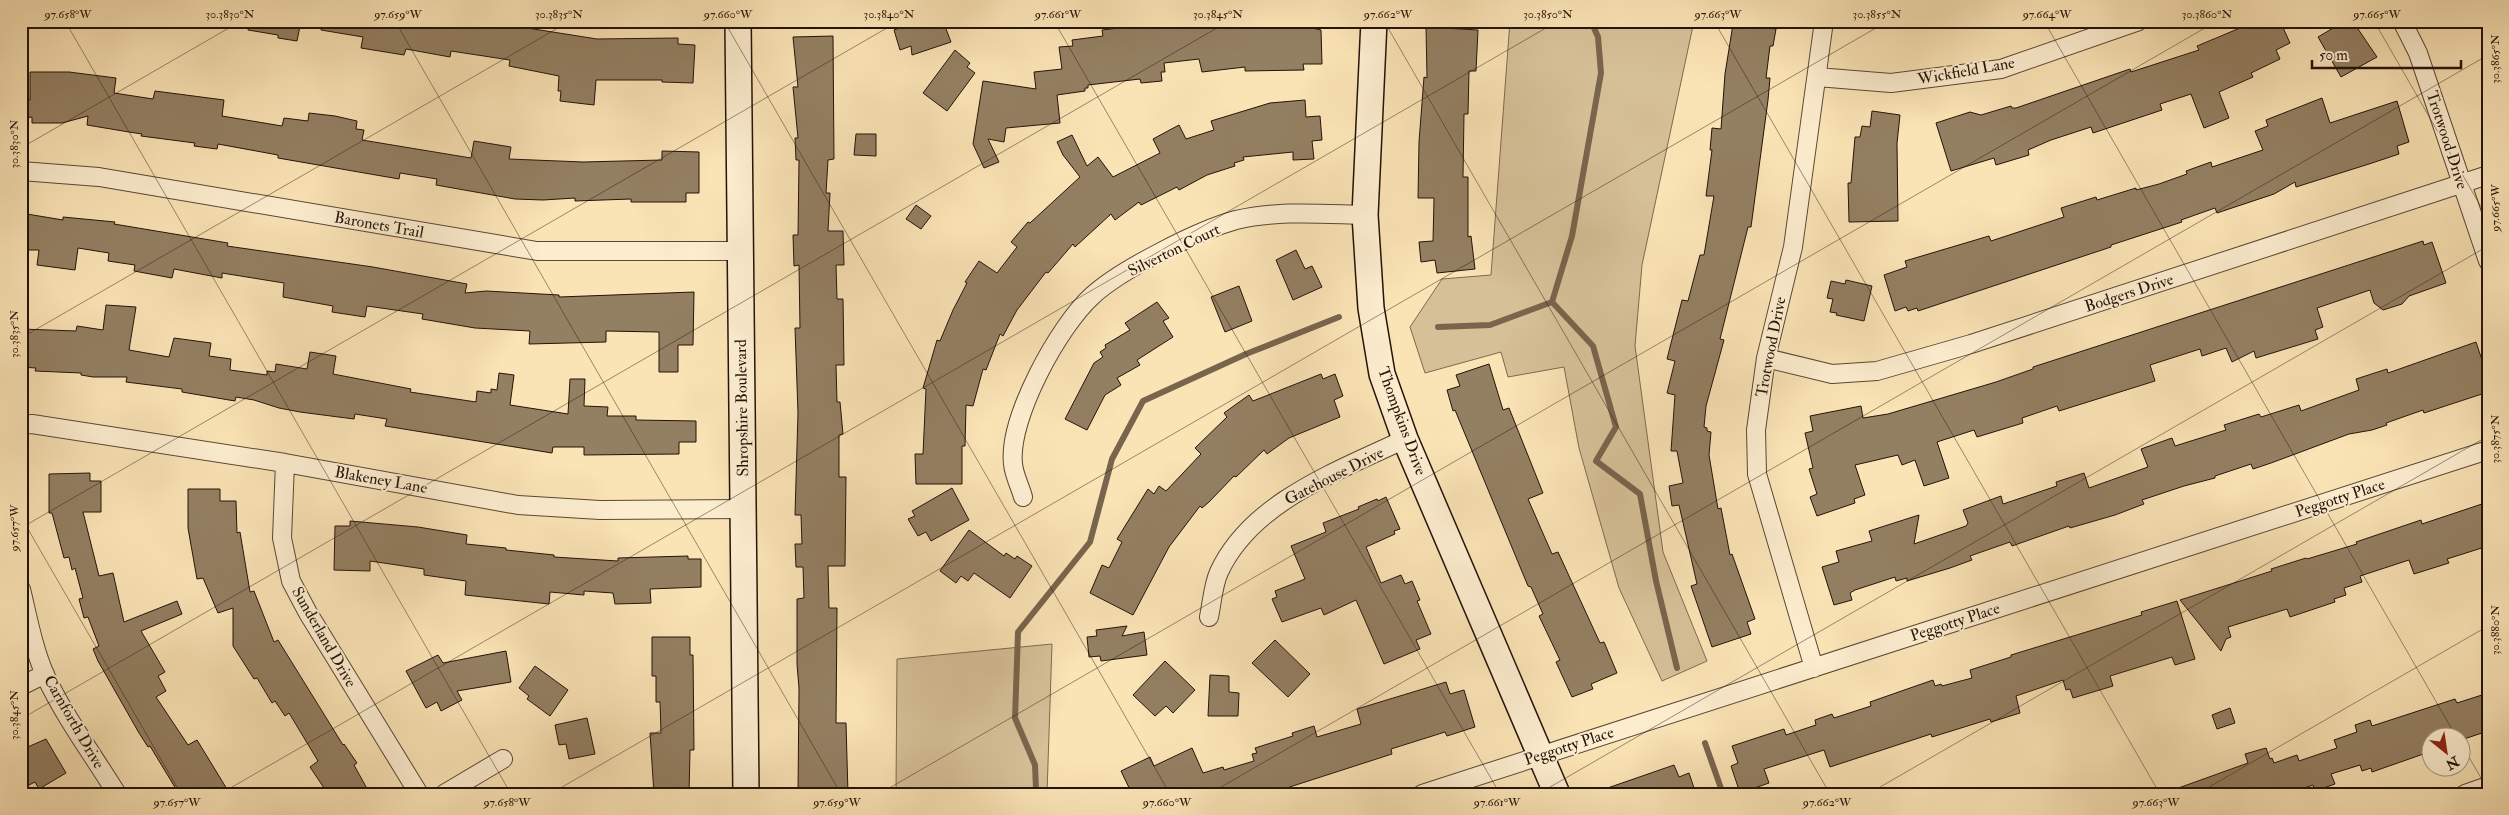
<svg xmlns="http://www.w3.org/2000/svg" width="2509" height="815" font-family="'IM FELL Double Pica',serif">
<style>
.green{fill:#d6c098;stroke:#7d6a50}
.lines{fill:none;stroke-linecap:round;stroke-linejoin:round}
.stream{stroke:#79654d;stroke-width:6}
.building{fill:#937f62;stroke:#241309}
.street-casing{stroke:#5a4734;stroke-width:20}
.secondary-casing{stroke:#241309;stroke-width:28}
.street{stroke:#fcedcf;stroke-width:18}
.secondary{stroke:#fcedcf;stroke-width:25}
.ticks{fill:none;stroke:#241309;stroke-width:1;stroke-opacity:0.45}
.labels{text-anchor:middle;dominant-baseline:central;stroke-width:4;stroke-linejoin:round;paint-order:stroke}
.street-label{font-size:16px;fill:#241309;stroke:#fcedcf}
.neatline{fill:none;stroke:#241309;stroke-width:2}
.ticks-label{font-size:12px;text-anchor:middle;fill:#241309}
</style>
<rect width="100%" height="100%" fill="#fae3b5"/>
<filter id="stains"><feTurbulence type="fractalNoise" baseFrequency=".004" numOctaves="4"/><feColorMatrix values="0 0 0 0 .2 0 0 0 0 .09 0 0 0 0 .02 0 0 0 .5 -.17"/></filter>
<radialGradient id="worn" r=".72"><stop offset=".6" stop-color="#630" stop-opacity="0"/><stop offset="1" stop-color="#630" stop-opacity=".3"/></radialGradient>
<path class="green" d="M1510 21H1694L1642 265 1635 346 1663 552 1707 661 1662 681 1619 588 1579 448 1564 367 1508 377 1501 352 1425 373 1410 327 1442 279 1491 275Z
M1052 644 1047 794H896L897 659Z"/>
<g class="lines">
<path class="stream" d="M1552 302 1593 346 1616 427 1596 461 1640 494 1656 581 1677 668
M1438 327 1490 325 1552 302 1572 236 1601 73 1598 37 1591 21
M1705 743 1723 794
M1031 794 1036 789 1035 765 1015 718 1018 632 1090 542 1112 459 1143 401 1246 354 1339 317"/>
</g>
<path class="building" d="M249 21H301L297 41 278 38V35L248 30Z
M322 21H483L597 39 678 38V44L695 45 693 83 662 82V80H596L594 105 560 101 561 91H558L559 76 509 66 510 60 451 51 450 57 406 49 404 55 361 48 363 37 321 30Z
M919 21H943L951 42 912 55 911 46 900 50 894 30Z
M1177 21H1308V27L1321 30 1322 64H1303L1304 70 1245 71V67L1202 72 1199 59 1164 63 1165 72H1161L1162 81 1141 83 1140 79 1088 85V88H1085V91L1057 95 1060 123 1006 128 1004 142 988 139 999 162 984 168 973 144 983 81 1036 89 1034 72 1062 69 1059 47 1073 46 1072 40 1103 36 1102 30Z
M2237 21H2280L2290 43 2276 50 2280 59 2251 73 2253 77 2219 92 2229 118 2204 128 2191 94 2160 104 2162 110 2093 133 2091 127 2051 140 2028 150 2029 155 1996 165 1994 158 1951 171 1936 123 1970 112 1981 115 2011 106 2012 108H2016L2130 69 2131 72 2199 50 2197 46 2240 28Z
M2345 21H2348L2352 28 2356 26 2377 57 2341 77 2318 37Z
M1733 24 1776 29 1773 46H1770L1766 78H1770L1768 100 1751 227H1748L1720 339 1724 340 1706 406 1704 427 1707 428V431L1711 432 1709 455 1718 509 1721 508 1730 555 1732 554 1755 619 1747 622 1751 634 1712 647 1691 586 1697 584 1679 505 1672 506 1669 486 1683 483 1677 451H1671L1675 395 1667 393 1675 361 1667 359 1682 300 1688 301 1700 255H1704L1714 196H1706L1712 150H1710L1712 128 1721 129 1725 74Z
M1426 27 1478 30 1476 71H1469L1468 114H1464L1463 177H1468V237L1471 236 1475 269 1437 273 1435 260 1421 262 1419 242 1433 241 1434 198H1418L1419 142 1424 77 1427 78Z
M833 36 834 159 828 160 826 193H830L828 231H843L844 265H836L837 299H843L844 365H836L837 402H840L843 434 839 435V477H846L845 566H828L829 608H837L836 723H846L848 794H798L799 688 797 664V599L804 598 803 567H796L795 544H802L801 515H795L798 413 795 328H800L799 265 794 266 793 235H798L799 160H796L795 138H798L793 87H798L793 37Z
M955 50 970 63 967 67 975 73 947 111 923 93Z
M30 72H69L116 78 114 93 153 99 155 91 224 100 222 116 282 126 284 118 308 121 309 113 335 116 357 121 356 129 364 130 362 140 471 158 474 141 511 147 509 159 583 162 662 160V151L699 152V193H686V202H631V199L575 201V198L543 200 515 199 436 185 437 179 400 173 399 179 278 158V155L218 144 217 149 194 146 195 143 141 136 142 134 129 132 87 125 88 116 62 123H32V117L24 118V100H30Z
M2322 98 2330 123 2397 101 2409 142 2397 146 2399 154 2369 164 2296 187 2295 182 2274 194 2217 213 2215 208 2181 220 2182 222 2111 245V247L1918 311 1917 308 1908 311 1906 307 1895 311 1884 275 1907 267 1905 261 1989 236 1991 241 2064 217 2061 208 2096 197 2097 200 2136 188V190L2159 184 2187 174 2186 171 2211 162 2212 167 2263 150 2255 131 2268 126 2266 120Z
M1305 100 1306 117 1320 116 1322 140 1312 141 1314 159 1293 160V152L1243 157 1244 160 1234 163 1235 166 1207 175 1179 190 1177 187 1141 205 1139 202 1115 220 1111 214 1075 247 1073 244 1048 273 1046 272 1017 310 1003 336 1000 334 986 370 983 369 973 406 966 405 965 446H962V484H916L915 454H923L926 389 923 388 937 340 940 341 953 310 967 283 965 282 979 261 997 273 1017 247 1011 242 1028 222 1030 223 1080 177 1063 155 1057 142 1072 135 1087 166 1098 157 1113 177 1160 153 1153 139 1179 125 1186 139 1214 130 1211 121 1270 103Z
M1872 111 1900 115 1897 143 1898 221 1849 222 1848 183H1851L1855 137H1860L1862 126 1870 127Z
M856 134H876V156L854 155Z
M916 205 931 216 921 229 906 219Z
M21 213 63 220V217L115 222 114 224 228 243 227 246 373 267 467 284 465 293 486 291 559 295V297L694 292 693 345H678V372H659V332L606 331V342L529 344 530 331 475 328 422 319 423 314 367 306 365 317 332 312 333 306 283 297 284 283 222 273V278L174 269 172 278 134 271 135 265 108 261 109 253 78 248 75 270 37 265 39 250H21Z
M2423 241 2424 245 2432 242 2446 283 2409 296 2402 304 2383 310 2374 303 2370 290 2317 308 2323 327 2315 330 2318 339 2256 358 2254 351 2232 362 2226 348 2202 356 2200 349 2150 365 2155 381 2059 411 2057 406 2022 418 2023 423 1977 437 1974 430 1937 442 1949 478 1924 486 1915 460 1902 465 1898 455 1855 465 1865 495 1854 499 1855 503 1817 516 1810 497 1817 494 1809 469 1813 468 1805 433 1813 431 1810 416 1861 406 1863 418 1888 414 1996 382 2033 369V367Z
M1296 250 1305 269 1312 266 1322 287 1293 300 1276 260Z
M1846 280 1872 286 1864 321 1836 315 1837 313 1830 312 1833 299 1827 298 1831 281 1845 284Z
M1239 286 1252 321 1225 332 1211 297Z
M1157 302 1169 318 1163 321 1173 337 1137 360 1140 365 1117 378 1121 385 1105 395 1087 430 1065 419 1094 363 1103 357 1100 352 1106 348 1105 345 1130 330 1125 323Z
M106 305 136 307 129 350 169 357 174 338 211 343 209 356 231 359 230 370 267 375V371L275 372 276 364 307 369 310 352 336 356 333 374 411 389 410 392 476 402 477 391 491 393V389L497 390 499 373 514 375 510 405 568 414 570 379H585L584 406 608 407 607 416H636V420L696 421V442H679V454L584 455V447H553L552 453 385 426 387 419 355 414 354 419 300 412 279 408 254 400 236 397 235 401 182 392V389L126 382 127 377H93L81 375V373L35 371 36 368 21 367V329L76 331 77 326 103 330Z
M2476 342 2488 378V392L2424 413 2423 410 2386 423 2387 425 2372 430 2349 434 2271 463 2253 469 2251 464 2215 476V478L2184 486 2142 500 2144 504 2115 515 2070 528 2069 526 2012 546 2010 542 1970 556 1972 560 1950 568 1907 581V578L1896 581 1895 577 1855 590 1850 593 1852 600 1834 605 1822 567 1839 562 1836 551 1872 541 1869 531 1919 515 1914 544 1966 526 1968 523 1963 510 2001 496 2003 504 2057 486 2056 482 2084 473 2089 488 2148 467 2141 449 2172 438 2175 446 2226 430 2224 425 2259 414 2261 417 2299 405 2301 411 2359 390 2356 379 2387 369 2388 373Z
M1489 364 1503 410 1509 408 1543 493 1528 499 1552 554 1558 552 1600 643 1604 642 1617 673 1591 684 1593 689 1572 697 1556 662 1560 660 1539 616 1543 614 1531 587 1528 586 1455 410 1453 411 1447 390 1460 386 1456 375Z
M1321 374 1323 379 1335 374 1343 396 1334 400 1340 417 1289 438 1267 454 1264 450 1236 477 1234 476 1209 502 1202 508 1200 506 1169 547 1133 615 1090 593 1102 565 1109 568 1122 542 1117 539 1148 489 1154 494 1159 486 1166 491 1201 454 1195 448 1227 417 1224 413 1249 395 1253 401Z
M90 473V481H101V512H83L99 576 113 573 124 622 177 601 182 614 141 631 165 672 158 676 166 691 156 697 188 745 197 740 230 794H179L150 746 148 747 139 733 98 661 93 649 99 646 88 617 84 618 79 599 83 598 75 568 72 570 69 557 64 558 52 513H49V474Z
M952 488 969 520 931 541 926 532 918 536 908 519 915 516 912 511Z
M188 489H220V501H236L237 533 240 532 250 592 254 591 274 642 278 640 343 745 344 744 357 763 354 765 370 794H328L310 767 318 761 289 713 285 716 275 701 272 703 257 678 254 679 233 646V608L218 613 203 578 197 579 188 528Z
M1386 497 1400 529 1394 531 1395 534 1366 547 1381 583 1401 575 1405 584 1412 581 1420 600 1417 601 1431 634 1416 640 1420 649 1384 664 1356 600 1324 615 1321 608 1282 622 1272 599 1277 597 1275 591 1305 579 1291 546 1326 532 1323 523 1359 509 1358 507 1377 499 1378 501Z
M2488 502V546L2447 559 2449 563 2414 574 2409 560 2360 576 2362 582 2344 588 2346 595 2334 599 2335 602 2290 617 2287 609 2228 627 2231 637 2226 639 2221 651 2180 600 2272 571 2271 569 2306 558 2307 559 2357 544 2356 542 2421 520 2422 524Z
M350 521 418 527 467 535 466 544 506 548V550L554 555V557L618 561V558L688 556V559H701V587L650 589 651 603 615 604 613 593 584 591V595L550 592 549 604 465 595 466 581 424 575V569L370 561V571L334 570 335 526H350Z
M969 530 1004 556 1006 553 1015 559 1017 556 1032 566 1010 598 974 573 968 581 961 576 956 583 940 571Z
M2177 601 2195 659 2175 665 2172 657 2110 676 2113 686 2073 698 2070 689 2066 690 2063 680 2016 696 2020 713 1991 722 1990 719 1932 737 1931 734 1830 767 1824 750 1764 769 1769 783 1740 793 1731 766 1738 763 1732 746 1784 729 1786 735 1816 725 1815 720 1832 714 1834 718 1871 706 1870 702 1933 680 1935 686 1941 684 1942 686 1972 678 1970 670 2011 657V655L2142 615 2141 612Z
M1127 626 1122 636 1144 632 1147 655 1101 661 1100 656 1089 657 1087 637 1097 636 1096 630Z
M652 637H690V655H693L694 750H690L689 794H654L650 733H661L660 702H656V676H652Z
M1275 640 1310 674 1288 697 1252 663Z
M506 651 511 682 457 691 462 700 441 711 437 702 426 708 406 671 438 655 443 663Z
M1165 661 1195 690 1173 713 1166 706 1155 716 1133 695Z
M535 666 568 690 550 716 527 699 529 696 519 688Z
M1210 675 1229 676V692L1239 693 1238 716H1208Z
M1446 682 1450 694 1464 690 1475 727 1447 736 1445 732 1391 749 1392 754 1268 794H1132L1121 771 1150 757 1154 766 1192 748 1203 773 1223 767 1224 770 1254 761 1252 754 1257 753 1255 748 1293 736 1292 733 1314 726 1317 737 1361 724 1357 709Z
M2482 695 2488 712V731L2467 738H2432V751L2372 772 2371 768 2362 771 2360 765 2331 774 2335 784 2315 791 2313 785 2287 794H2170V791L2248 763 2245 754 2266 748 2270 759 2272 758 2274 763 2297 755 2299 761 2337 748 2334 740 2357 732 2355 725 2370 720 2372 726 2455 699 2457 703Z
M2230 708 2235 723 2217 729 2212 715Z
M587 718 595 754 569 759 566 744 559 745 555 725Z
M46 739 66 773 39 789 35 782 29 785 21 772V750Z
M1674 765 1679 777 1689 773 1696 794H1599V791Z"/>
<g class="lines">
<defs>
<path id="street" d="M2402 21 2418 53 2488 261
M1817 77 1891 83 2001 69 2139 21
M21 171 99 177 537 251H740
M1766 358 1832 374 1877 371 1971 344 2488 175
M21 425 32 424 285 463 518 505 600 510 743 509
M285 463 282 538 291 581 308 613 419 794
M1023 497C1020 486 1014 475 1013 464 1008 418 1059 326 1092 296 1120 270 1199 230 1236 220 1278 210 1322 214 1365 215
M21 589C28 618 33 647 45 675 64 716 93 755 117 794
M1209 617C1212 603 1213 585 1219 572 1252 501 1339 471 1405 439
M1814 668 1757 474 1756 430 1766 358 1793 247 1824 21
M21 686 45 674
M444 794 503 759
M1422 794 2488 450
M2465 794 2488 786"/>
<path id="secondary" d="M738 21 746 794
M1374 21 1365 215 1371 308 1382 374 1405 439 1557 794"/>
</defs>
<use href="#street" class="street-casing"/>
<use href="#secondary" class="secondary-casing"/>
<use href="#street" class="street"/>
<use href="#secondary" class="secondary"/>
</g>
<path class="ticks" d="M65 21 511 794M395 21 841 794M724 21 1170 794M1054 21 1500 794M1384 21 1830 794M1714 21 2160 794M2044 21 2457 738M2374 21 2488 219M21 148 241 21M21 338 570 21M21 517 181 794M21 528 899 21M21 719 1229 21M2462 745 2488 790M220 794 1558 21M550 794 1888 21M879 794 2217 21M1209 794 2488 55M1538 794 2488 246M1868 794 2488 436M2197 794 2488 626"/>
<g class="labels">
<g class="street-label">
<text transform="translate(1966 71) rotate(-10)">Wickfield Lane</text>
<text transform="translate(2447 140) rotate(72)">Trotwood Drive</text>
<text transform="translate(379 225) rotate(10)">Baronets Trail</text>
<text transform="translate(1174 250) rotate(-26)">Silverton Court</text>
<text transform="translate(2129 293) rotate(-18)">Bodgers Drive</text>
<text transform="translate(1771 347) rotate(-79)">Trotwood Drive</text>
<text transform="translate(742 408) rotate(-91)">Shropshire Boulevard</text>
<text transform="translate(1402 421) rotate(70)">Thompkins Drive</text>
<text transform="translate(1334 476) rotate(-27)">Gatehouse Drive</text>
<text transform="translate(381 480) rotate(10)">Blakeney Lane</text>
<text transform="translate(2340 498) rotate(-18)">Peggotty Place</text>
<text transform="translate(1955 622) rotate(-18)">Peggotty Place</text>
<text transform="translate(324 637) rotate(60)">Sunderland Drive</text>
<text transform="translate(74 722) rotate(60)">Carnforth Drive</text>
<text transform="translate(1569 746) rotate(-18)">Peggotty Place</text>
</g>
</g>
<rect width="2509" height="815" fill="none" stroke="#fae3b5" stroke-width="55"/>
<g transform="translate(2446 752) rotate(150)"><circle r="24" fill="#fcedcf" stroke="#a69680"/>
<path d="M0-4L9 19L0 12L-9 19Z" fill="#8f2418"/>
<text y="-8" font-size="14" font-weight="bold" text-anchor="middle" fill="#241309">N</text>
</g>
<path d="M2312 60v8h149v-8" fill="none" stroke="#241309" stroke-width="2.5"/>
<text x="2319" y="60" font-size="15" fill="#241309" stroke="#fcedcf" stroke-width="4" paint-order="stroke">50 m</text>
<rect x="28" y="28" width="2454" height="760" class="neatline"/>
<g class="ticks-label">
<text x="68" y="18">97.658°W</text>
<text x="230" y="18">30.3830°N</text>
<text x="398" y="18">97.659°W</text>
<text x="559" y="18">30.3835°N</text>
<text x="728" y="18">97.660°W</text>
<text x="889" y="18">30.3840°N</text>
<text x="1058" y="18">97.661°W</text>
<text x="1218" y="18">30.3845°N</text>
<text x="1388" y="18">97.662°W</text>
<text x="1548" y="18">30.3850°N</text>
<text x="1718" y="18">97.663°W</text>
<text x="1877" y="18">30.3855°N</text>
<text x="2047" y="18">97.664°W</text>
<text x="2207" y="18">30.3860°N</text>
<text x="2377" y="18">97.665°W</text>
<text transform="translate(2495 59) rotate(-90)" y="4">30.3865°N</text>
<text transform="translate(14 144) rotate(-90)" y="4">30.3830°N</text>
<text transform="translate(2495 208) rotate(-90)" y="4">97.665°W</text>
<text transform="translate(14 334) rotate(-90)" y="4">30.3835°N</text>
<text transform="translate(2495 439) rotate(-90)" y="4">30.3875°N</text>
<text transform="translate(14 528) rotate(-90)" y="4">97.657°W</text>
<text transform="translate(2495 630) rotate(-90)" y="4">30.3880°N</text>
<text transform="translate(14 715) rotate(-90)" y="4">30.3845°N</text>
<text x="177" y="806">97.657°W</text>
<text x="507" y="806">97.658°W</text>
<text x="837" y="806">97.659°W</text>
<text x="1167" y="806">97.660°W</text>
<text x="1497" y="806">97.661°W</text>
<text x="1827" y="806">97.662°W</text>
<text x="2156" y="806">97.663°W</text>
</g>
<rect width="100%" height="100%" filter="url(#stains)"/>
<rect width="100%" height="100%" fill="url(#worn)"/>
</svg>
